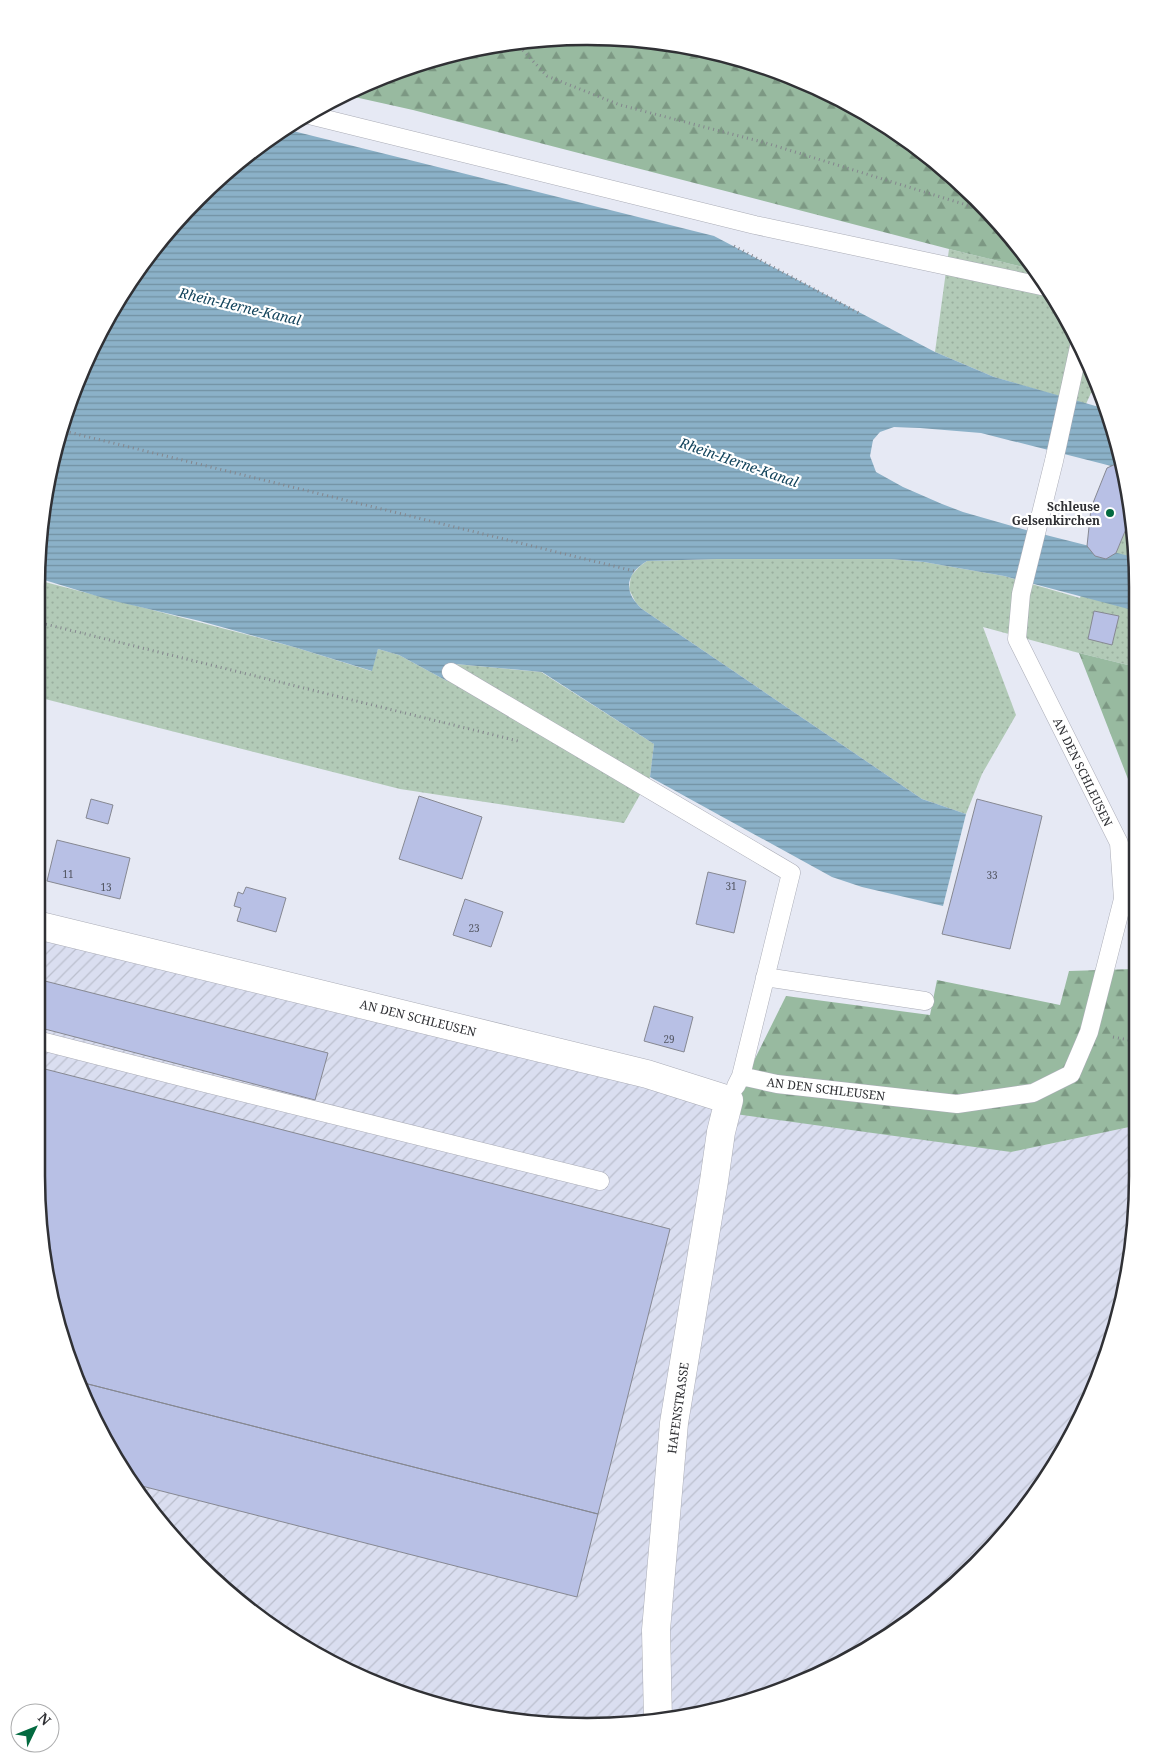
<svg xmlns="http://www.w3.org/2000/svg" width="1174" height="1763" font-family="'Noto Serif',serif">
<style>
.industrial{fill:url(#industrial-furrows)}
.grass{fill:url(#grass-dots)}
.forest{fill:url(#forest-firs)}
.water{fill:url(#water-rules)}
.building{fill:#b8c0e5;stroke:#868892}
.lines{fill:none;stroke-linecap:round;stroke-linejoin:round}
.lane-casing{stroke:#abadb7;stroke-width:19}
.street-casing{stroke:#abadb7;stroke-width:29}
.path{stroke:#84868d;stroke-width:3;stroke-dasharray:1 4;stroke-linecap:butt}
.lane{stroke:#fff;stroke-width:18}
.street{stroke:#fff;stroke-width:28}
.poi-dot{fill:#036a40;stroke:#fff;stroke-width:2}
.labels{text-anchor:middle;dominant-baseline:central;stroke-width:4.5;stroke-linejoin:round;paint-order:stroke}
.number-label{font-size:10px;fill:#525561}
.poi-label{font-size:12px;font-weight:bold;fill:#303135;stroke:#fff;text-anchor:end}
.street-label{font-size:12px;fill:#303135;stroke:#fff}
.water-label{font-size:14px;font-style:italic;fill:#13445c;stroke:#fff}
.rim{fill:none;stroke:#303135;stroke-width:2.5}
</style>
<defs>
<pattern id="industrial-furrows" width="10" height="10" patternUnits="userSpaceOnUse" patternTransform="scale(1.25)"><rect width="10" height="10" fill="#dadef0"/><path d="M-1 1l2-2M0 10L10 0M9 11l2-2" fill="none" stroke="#bbbfce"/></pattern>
<pattern id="grass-dots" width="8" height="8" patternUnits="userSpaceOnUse" patternTransform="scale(1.25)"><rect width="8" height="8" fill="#b2cab7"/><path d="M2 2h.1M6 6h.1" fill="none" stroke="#99ae9e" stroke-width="1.8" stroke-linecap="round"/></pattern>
<pattern id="forest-firs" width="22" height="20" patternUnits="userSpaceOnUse" patternTransform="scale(1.25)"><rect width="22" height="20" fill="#98baa0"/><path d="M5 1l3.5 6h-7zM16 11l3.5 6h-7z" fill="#7c9883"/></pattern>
<pattern id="water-rules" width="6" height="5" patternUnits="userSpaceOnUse" patternTransform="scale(1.25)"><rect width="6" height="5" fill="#8bb1c8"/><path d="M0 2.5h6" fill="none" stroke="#7291a3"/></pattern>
</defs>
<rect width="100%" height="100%" fill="#e6e9f4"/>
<path class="industrial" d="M41 927 1011 1152 1134 1126 1133 1248 1109 1353 1081 1419 1001 1539 922 1613 863 1653 729 1708 623 1726H551L445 1708 377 1685 252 1613 197 1565 129 1482 65 1353 41 1248Z"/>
<path class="grass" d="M949 249 1035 270 1081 344 1101 396 1091 393 1086 404 994 377 935 352Z
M1131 517 1137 551 1136 667 1079 653 983 627 1016 715 982 774 966 814 922 799 642 609 636 603 629 589 631 576 640 566 647 561 717 559H891L924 562 1004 576 1080 598 1095 556 1116 553Z
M41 581 294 647 371 671 378 649 399 655 447 681 455 664 541 672 654 744 650 777 624 823 400 789 41 698Z"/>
<path class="forest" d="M551 37 659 41 764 66 863 110 950 173 1024 252 1035 270 949 249 413 110 341 94 445 55Z
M1079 653 1136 667 1135 797Z
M1134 969V1126L1011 1152 728 1113 786 996 930 1015 937 980 1060 1005 1069 971Z"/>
<path class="water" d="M285 129 714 236 935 352 994 377 1106 409 1119 445 1123 469 981 433 920 428 894 427 880 432 873 440 870 456 876 472 903 487 942 504 963 512 1026 530 1137 558 1136 611 1004 576 924 562 891 559H717L647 561C625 574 623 592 642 609L922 799 966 814 943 906 862 887 832 877 650 777 654 744 542 672 456 664 447 681 399 655 378 649 372 671 294 647 200 621 110 600 41 579V515L55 444 93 344 173 224 252 150Z"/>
<path class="building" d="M1118 463 1122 464 1131 517 1116 553 1106 559 1095 556 1087 546 1091 508 1107 468Z
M1094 611 1119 616 1112 645 1088 639Z
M419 796 482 817 462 879 399 859Z
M91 799 113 805 108 824 86 818Z
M977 799 1042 816 1010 949 942 934Z
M57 840 130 858 120 899 47 881Z
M708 872 746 881 734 933 696 924Z
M246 887 286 898 276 932 237 921 241 908 234 906 238 892 243 894Z
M465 899 503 912 491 947 453 935Z
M41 980 328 1053 315 1100 41 1028Z
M654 1006 693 1017 684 1052 644 1041Z
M41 1068 670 1229 598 1514 80 1382 65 1353 41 1248Z
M80 1382 598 1514 577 1597 130 1483Z"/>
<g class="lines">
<defs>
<path id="lane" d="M309 115 755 225 1046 287
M451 672 791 873 741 1076 736 1086
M765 977 925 1001
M41 1041 205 1083 600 1181
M741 1076 777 1084 957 1104 1033 1093 1071 1074 1089 1032 1123 899 1119 843 1017 639 1021 594 1054 461 1080 342"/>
<path id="street" d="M41 926 647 1074 729 1100 721 1132 714 1181 674 1423 656 1630 658 1720"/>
</defs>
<use href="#lane" class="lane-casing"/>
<use href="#street" class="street-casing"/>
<path class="path" d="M516 43 547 76 620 105 766 143 986 211
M734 246 861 314
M60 430 634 571
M41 623 518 741
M1113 1037 1134 1041"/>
<use href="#lane" class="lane"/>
<use href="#street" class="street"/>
</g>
<circle class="poi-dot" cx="1110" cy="513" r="5"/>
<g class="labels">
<g class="number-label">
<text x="68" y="874">11</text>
<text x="992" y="875">33</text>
<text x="731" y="886">31</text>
<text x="106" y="887">13</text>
<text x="474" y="928">23</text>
<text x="669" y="1039">29</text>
</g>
<g class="poi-label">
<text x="1100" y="506">Schleuse<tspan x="1100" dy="14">Gelsenkirchen</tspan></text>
</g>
<g class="street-label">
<text transform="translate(1083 772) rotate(64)">AN DEN SCHLEUSEN</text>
<text transform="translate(418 1018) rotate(14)">AN DEN SCHLEUSEN</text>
<text transform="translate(826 1089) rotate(7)">AN DEN SCHLEUSEN</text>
<text transform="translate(678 1408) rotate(-82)">HAFENSTRASSE</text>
</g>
<g class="water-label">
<text transform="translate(240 306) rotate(13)">Rhein-Herne-Kanal</text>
<text transform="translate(739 462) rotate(19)">Rhein-Herne-Kanal</text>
</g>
</g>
<path d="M0 0H1174V1763H0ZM587 45H587A542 542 0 0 1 1129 587V1176A542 542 0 0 1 587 1718H587A542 542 0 0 1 45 1176V587A542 542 0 0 1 587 45Z" fill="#fff" fill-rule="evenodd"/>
<path class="rim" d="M587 45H587A542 542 0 0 1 1129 587V1176A542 542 0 0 1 587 1718H587A542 542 0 0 1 45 1176V587A542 542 0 0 1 587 45Z"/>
<g transform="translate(35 1728) rotate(47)"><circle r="24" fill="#ffffff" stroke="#acadae"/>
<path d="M0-4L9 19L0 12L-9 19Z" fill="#036a40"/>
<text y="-8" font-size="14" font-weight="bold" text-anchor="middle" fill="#303135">N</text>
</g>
</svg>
